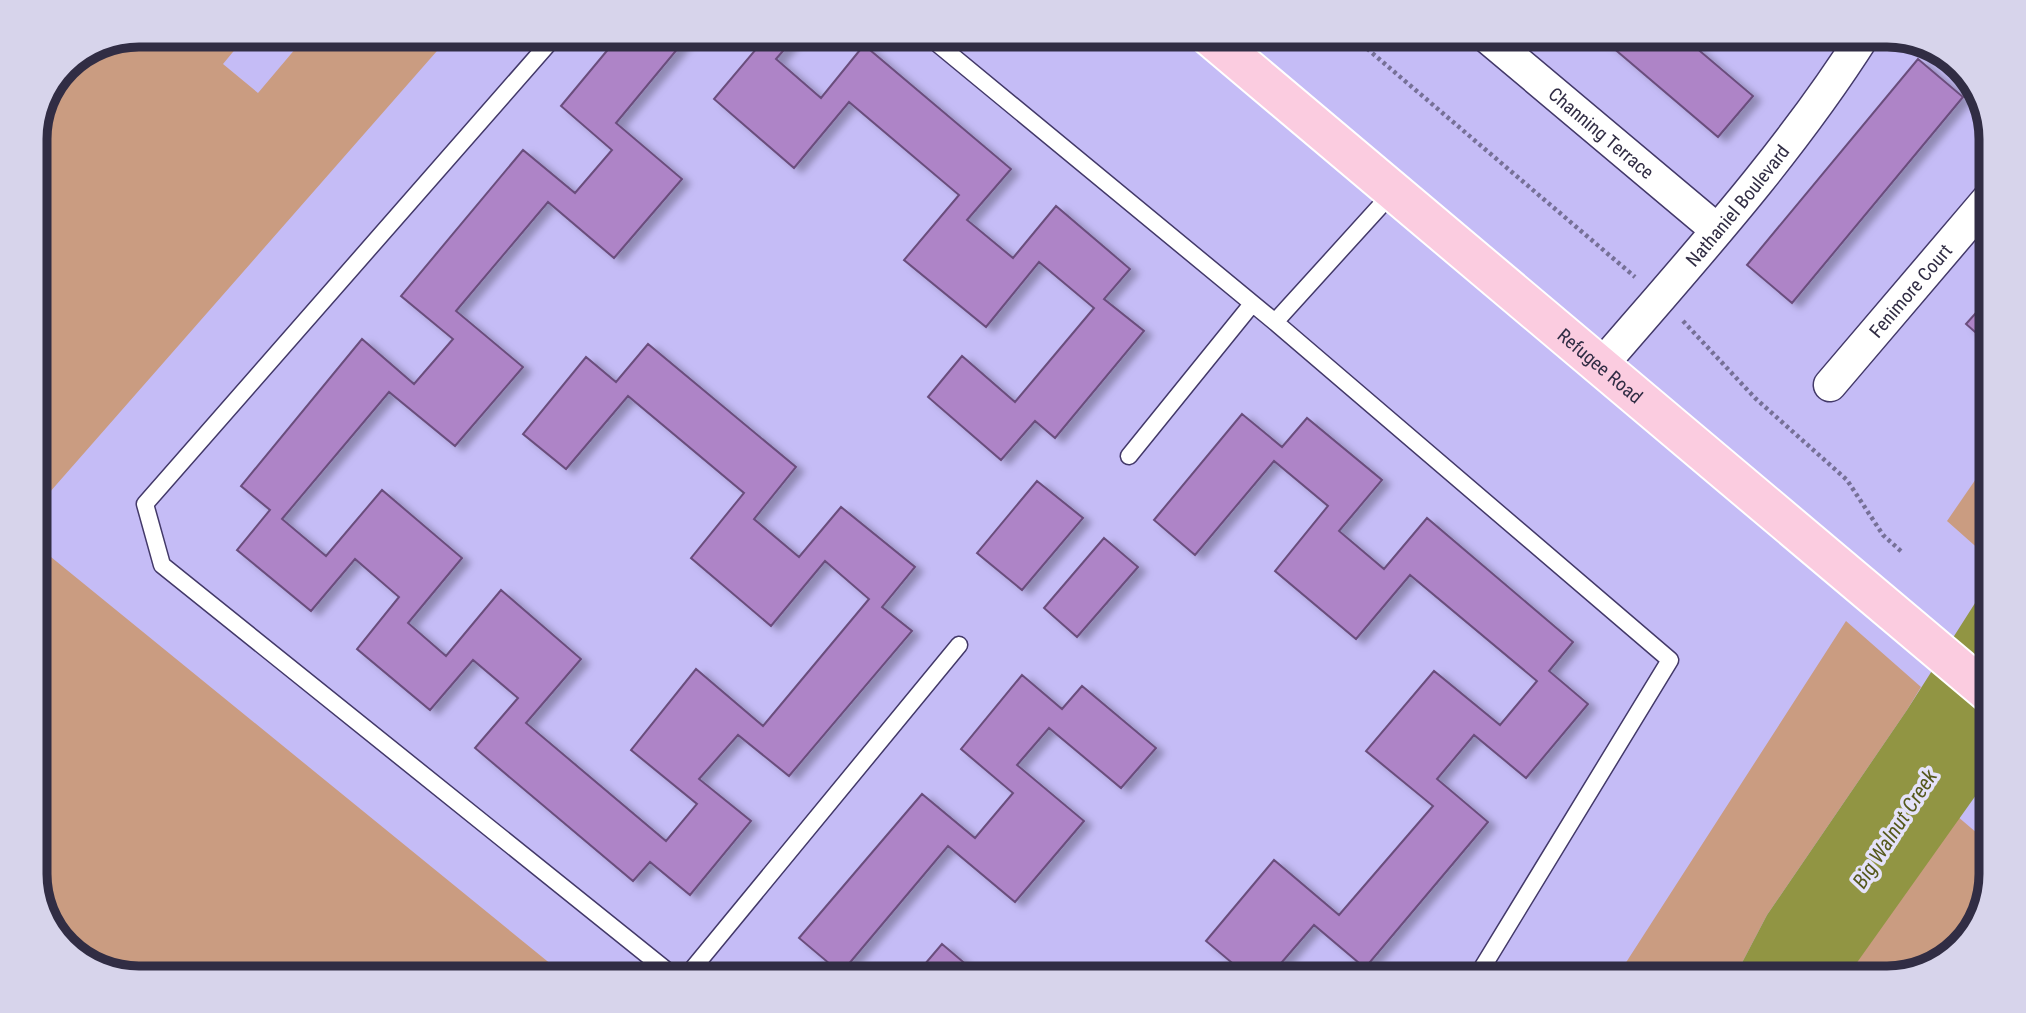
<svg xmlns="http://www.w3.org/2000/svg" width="2026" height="1013" font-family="'Roboto Condensed',sans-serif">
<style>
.green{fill:#ca9c81}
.water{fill:#919543}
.building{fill:#ae84c7;stroke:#6b4e7d;stroke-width:2;filter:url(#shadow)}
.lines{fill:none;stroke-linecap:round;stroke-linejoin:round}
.lane-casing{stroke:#433969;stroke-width:19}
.street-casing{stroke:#433969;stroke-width:35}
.primary-casing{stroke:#fff;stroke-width:42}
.path{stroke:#767097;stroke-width:4.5;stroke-dasharray:3.5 3.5;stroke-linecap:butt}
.lane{stroke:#fff;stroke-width:16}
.street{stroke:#fff;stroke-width:32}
.primary{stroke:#fbcce0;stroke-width:38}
.labels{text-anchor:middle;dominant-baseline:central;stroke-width:7;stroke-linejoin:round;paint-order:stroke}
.street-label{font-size:19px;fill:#312d44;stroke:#e5e2fa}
.water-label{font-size:21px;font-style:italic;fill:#56591d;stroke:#e5e2fa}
.rim{fill:none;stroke:#312d44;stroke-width:9}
</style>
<defs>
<filter id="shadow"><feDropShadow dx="8" dy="4.5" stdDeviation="3.5" flood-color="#0004"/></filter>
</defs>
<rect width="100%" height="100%" fill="#c5bcf6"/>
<path class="green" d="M139 35H247L223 64 258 93 307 35H451L35 509V133L66 65Z
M1991 457V560L1947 521Z
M35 544 568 978H139L93 967 53 932 35 881Z
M1846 621 1921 687 1907 710 1767 915 1734 978H1616Z
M1930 793 1991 845V874L1980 920 1944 961 1887 978H1828Z"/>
<path class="water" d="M1991 578V774L1846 978H1734L1767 915 1907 710Z"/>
<path class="building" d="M620 35H689L616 123 682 179 614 258 548 202 456 311 523 367 455 446 389 392 282 519 326 556 382 490 462 558 408 623 446 656 501 590 581 659 526 723 666 841 697 804 631 750 696 669 763 726 869 599 825 561 771 626 691 558 744 493 628 396 566 469 523 434 586 357 616 382 648 344 796 467 754 519 799 557 841 507 915 567 882 607 912 631 789 776 738 735 699 779 751 821 690 895 650 862 633 881 475 748 518 698 473 660 430 710 357 649 399 597 355 559 311 611 237 550 270 510 241 486 362 339 414 384 453 339 401 296 523 150 575 193 612 150 561 106Z
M768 35H797L776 59 821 98 864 45 1011 169 967 220 1013 258 1056 206 1130 269 1104 299 1144 331 1055 438 1035 421 1001 460 928 397 962 356 1015 402 1094 308 1039 262 986 327 904 260 959 195 849 102 794 168 714 99Z
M1598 35H1681L1753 96 1718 137Z
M1918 59 1963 97 1792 303 1747 265Z
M1991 296V346L1966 324Z
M1242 414 1282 447 1307 418 1382 480 1339 531 1384 569 1427 518 1573 642 1549 671 1588 704 1526 778 1474 735 1437 779 1488 822 1365 968 1314 925 1276 969 1287 978H1250L1206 941 1274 860 1339 915 1433 806 1366 751 1434 671 1500 725 1537 681 1410 575 1356 639 1275 571 1328 506 1274 461 1195 555 1154 520Z
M1037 481 1083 518 1022 590 977 553Z
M1104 538 1138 567 1077 637 1044 608Z
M1022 675 1062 709 1082 686 1156 748 1121 788 1049 728 1017 765 1084 821 1015 902 948 846 842 972 849 978H818L830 964 799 938 922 794 975 838 1013 793 961 749Z
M942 944 982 978H913Z"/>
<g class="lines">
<defs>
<path id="lane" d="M556 35 145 504 162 565 676 978
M927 35 1275 322 1670 660 1476 978
M1275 322 1393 192
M1129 456 1252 304
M685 978 959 645"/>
<g id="street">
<path id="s1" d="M1485 35 1717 230"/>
<path id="s2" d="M1600 367C1692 260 1788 155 1864 35"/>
<path id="s3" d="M1830 385 1991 196"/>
</g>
<g id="primary">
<path id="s4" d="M1208 35 1991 695"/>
</g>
</defs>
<use href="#lane" class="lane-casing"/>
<use href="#street" class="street-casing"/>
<use href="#primary" class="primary-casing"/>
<path class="path" d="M1351 35 1635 277
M1683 321 1755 398 1847 480 1883 535 1903 553"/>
<use href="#lane" class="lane"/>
<use href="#street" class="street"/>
<use href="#primary" class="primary"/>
</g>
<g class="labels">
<g class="street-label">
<text stroke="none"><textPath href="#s1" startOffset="152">Channing Terrace</textPath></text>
<text stroke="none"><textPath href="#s2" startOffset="212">Nathaniel Boulevard</textPath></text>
<text stroke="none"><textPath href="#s3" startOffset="124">Fenimore Court</textPath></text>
<text stroke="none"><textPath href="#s4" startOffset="513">Refugee Road</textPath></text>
</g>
<g class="water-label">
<text transform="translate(1895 829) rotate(-57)">Big Walnut Creek</text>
</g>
</g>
<path d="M0 0H2026V1013H0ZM139 47H1887A92 92 0 0 1 1979 139V874A92 92 0 0 1 1887 966H139A92 92 0 0 1 47 874V139A92 92 0 0 1 139 47Z" fill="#d7d4eb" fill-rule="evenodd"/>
<path class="rim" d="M139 47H1887A92 92 0 0 1 1979 139V874A92 92 0 0 1 1887 966H139A92 92 0 0 1 47 874V139A92 92 0 0 1 139 47Z"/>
</svg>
